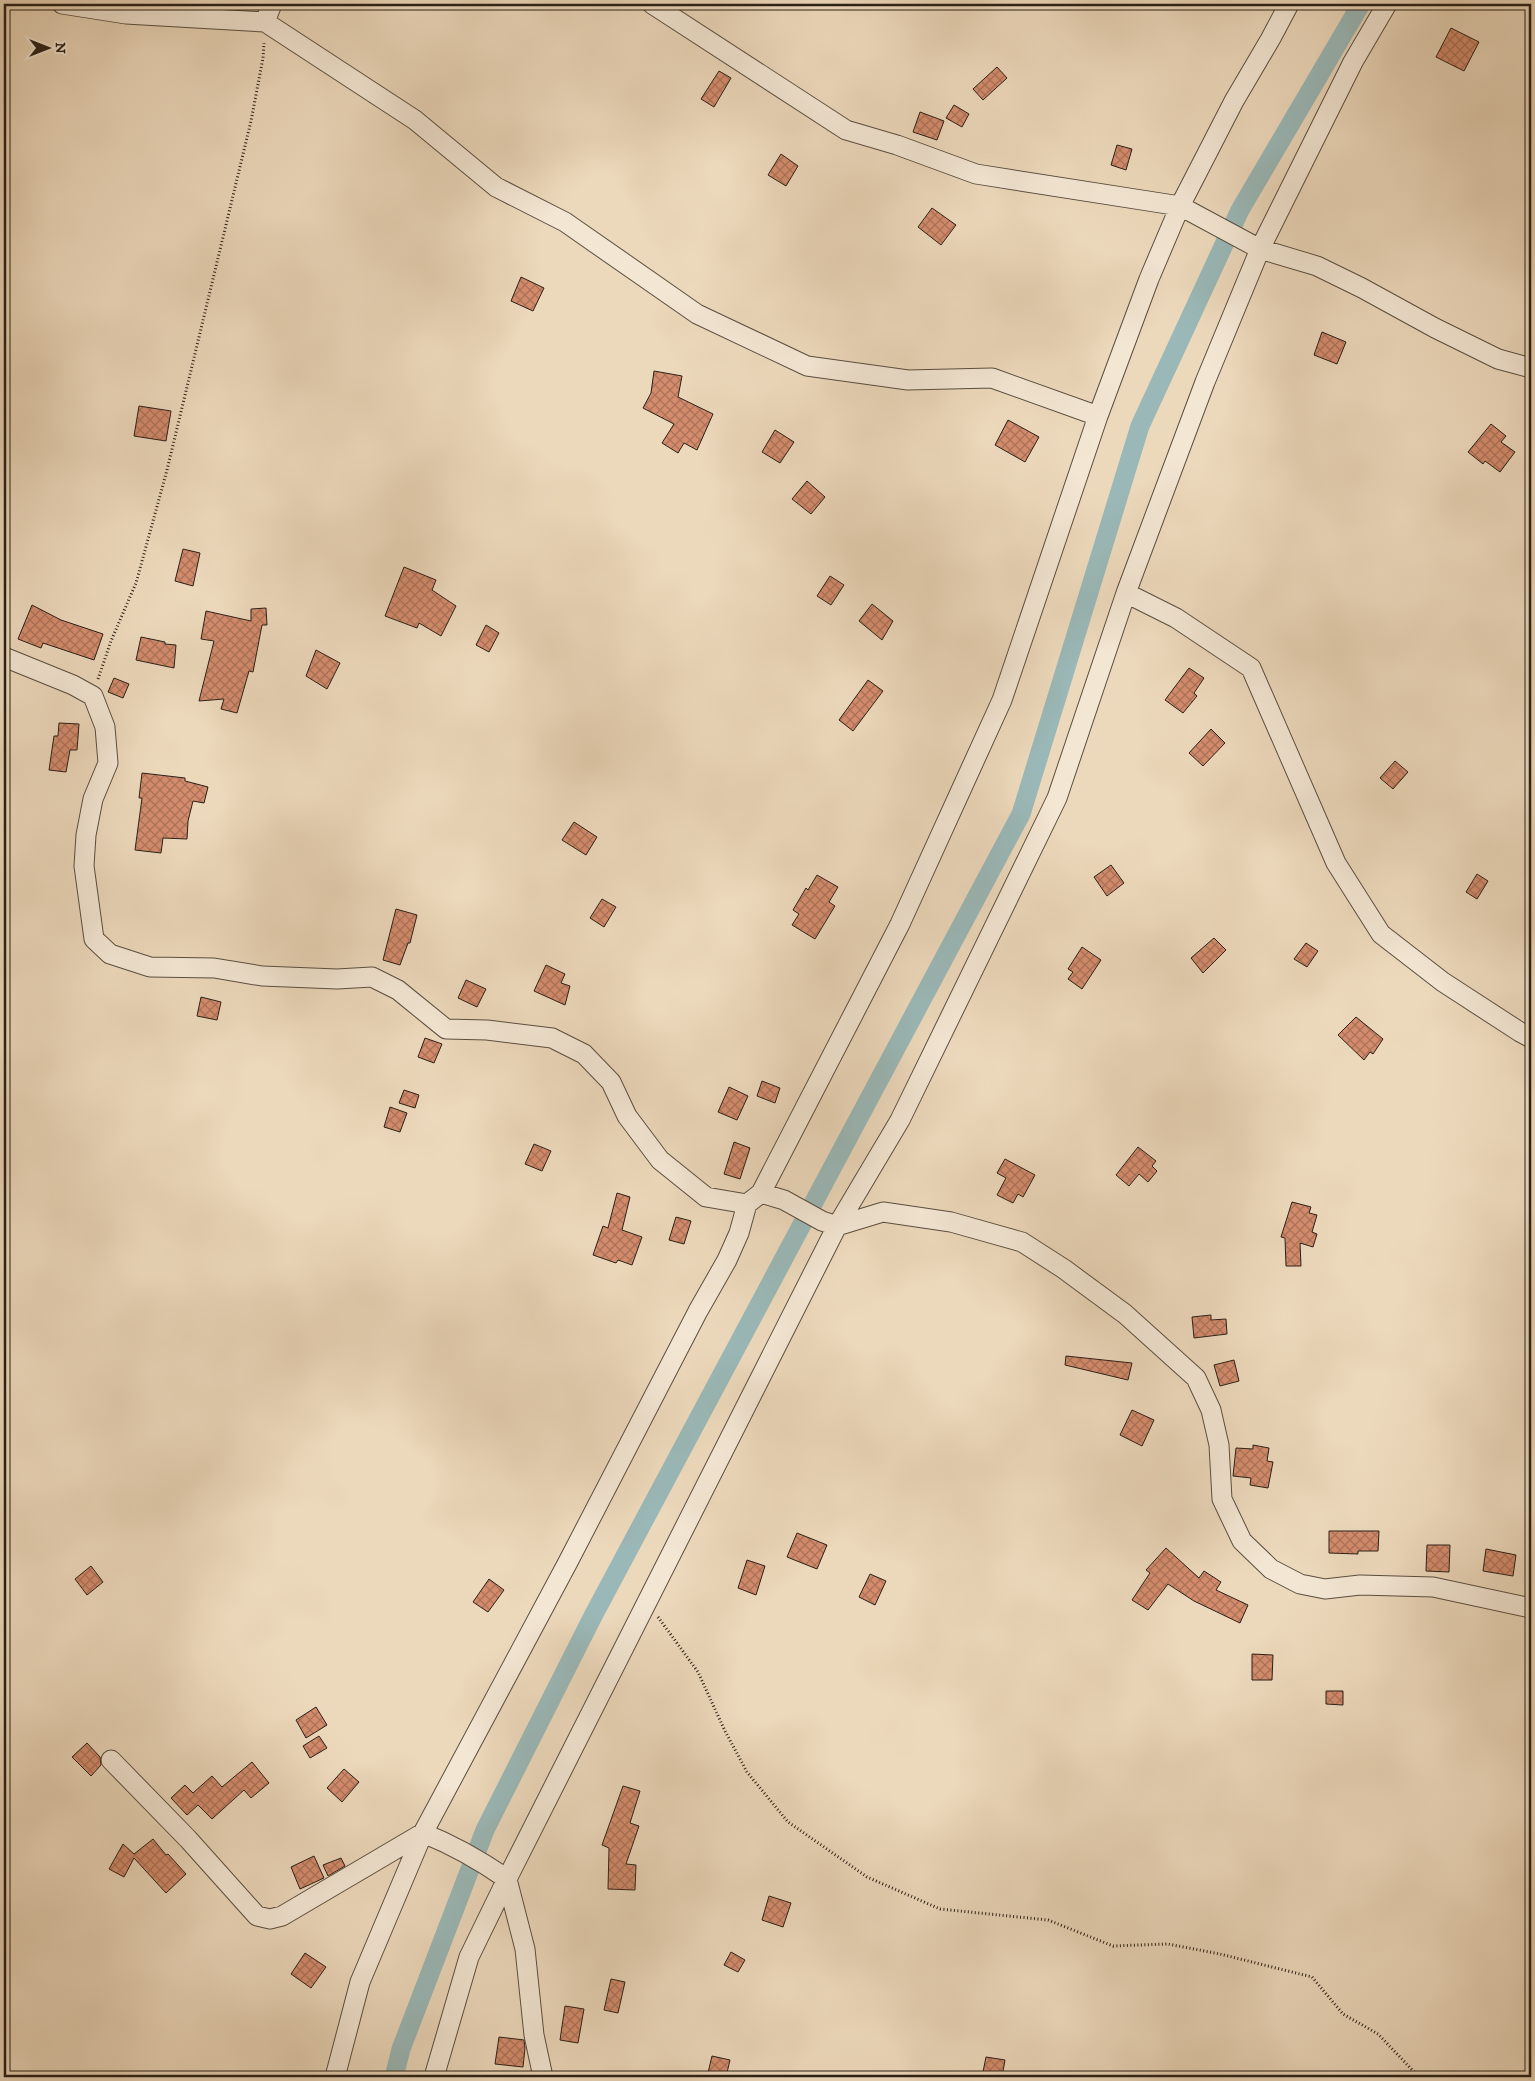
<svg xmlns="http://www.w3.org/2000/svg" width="1535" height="2081" font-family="'IM FELL DW Pica',serif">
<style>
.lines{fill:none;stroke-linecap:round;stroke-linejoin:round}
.canal{stroke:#9ab8b7;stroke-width:19}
.building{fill:url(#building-cross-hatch);stroke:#2a2017}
.street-casing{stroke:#5a4e40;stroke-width:21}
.path{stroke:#2a2017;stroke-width:3;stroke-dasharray:1 2.5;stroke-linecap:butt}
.street{stroke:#f3e6d3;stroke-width:19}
</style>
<defs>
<pattern id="building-cross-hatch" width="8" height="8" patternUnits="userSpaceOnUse" patternTransform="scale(1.25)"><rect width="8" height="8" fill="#d48c6d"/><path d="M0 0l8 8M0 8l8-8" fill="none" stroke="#ac7259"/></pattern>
</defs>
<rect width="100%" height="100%" fill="#ecd8bb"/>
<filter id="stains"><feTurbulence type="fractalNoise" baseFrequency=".004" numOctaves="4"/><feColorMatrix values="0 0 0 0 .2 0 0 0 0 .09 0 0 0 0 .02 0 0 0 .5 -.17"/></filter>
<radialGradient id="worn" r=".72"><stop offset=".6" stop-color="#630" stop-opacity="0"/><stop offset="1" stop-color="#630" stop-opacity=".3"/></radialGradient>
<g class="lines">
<path class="canal" d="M394 2077 401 2049 485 1830 593 1616 1021 814 1140 426 1240 210 1361 4"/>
</g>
<path class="building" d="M1451 28 1479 42 1464 71 1436 57Z
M997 67 1007 78 983 100 973 89Z
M719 71 731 78 714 107 701 99Z
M954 105 969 114 962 127 946 118Z
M920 112 944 121 937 140 913 132Z
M1117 145 1132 149 1126 170 1111 165Z
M781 154 798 166 786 186 768 175Z
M932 208 956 225 941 245 918 227Z
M521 277 544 288 533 311 511 301Z
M1322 332 1346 342 1337 364 1314 355Z
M654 371 682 376 678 397 713 414 697 450 684 443 678 453 662 443 674 424 643 408 651 393Z
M139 406 171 411 166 441 134 436Z
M1008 420 1039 437 1025 462 995 445Z
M1491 424 1506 436 1501 442 1515 452 1500 472 1485 461 1483 464 1468 452Z
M775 430 794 442 780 463 762 452Z
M807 481 825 497 811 514 792 499Z
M183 549 200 553 193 586 175 581Z
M404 567 436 580 432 590 456 606 441 636 419 623 417 628 385 616Z
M830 576 844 585 831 605 817 596Z
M872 604 893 621 882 640 859 621Z
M32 605 61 620 103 634 94 660 43 643 41 648 18 639Z
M266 608 267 625H262L253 672 249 671 237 713 221 709 224 699 199 701 214 641 201 639 206 611 251 621V609Z
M486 625 499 633 489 652 476 645Z
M141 637 165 642V644L176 645 174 668 136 660Z
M316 650 340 663 327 689 306 676Z
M1189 668 1204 678 1194 693 1197 696 1183 713 1165 700Z
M114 678 129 684 123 698 108 692Z
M868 680 883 691 853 731 839 720Z
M59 723 79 724 77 750H70L66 772 49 770 54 736H58Z
M1211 729 1225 743 1203 766 1189 753Z
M1395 761 1408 772 1393 789 1380 778Z
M142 773 185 778V781L208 787 204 803 193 801 188 821 187 839 163 838 161 853 135 850 142 798H139Z
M574 822 597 837 586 855 562 840Z
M1111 865 1124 883 1107 896 1094 877Z
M1477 874 1488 881 1477 899 1466 892Z
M817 875 838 887 829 902 835 906 815 939 792 925 799 914 793 910 806 888 808 890Z
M602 899 616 907 604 927 590 918Z
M396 909 417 915 410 943H408L400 965 383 960Z
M1214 938 1226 950 1203 973 1191 958Z
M1306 943 1318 951 1307 967 1294 959Z
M1082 947 1101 960 1082 989 1068 979 1073 972 1068 969Z
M546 965 565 974 561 983 570 986 565 1005 534 991Z
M466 980 486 989 477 1007 458 998Z
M201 997 221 1002 217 1020 197 1016Z
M1356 1017 1383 1039 1373 1054 1370 1052 1364 1060 1338 1035Z
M425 1038 442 1044 434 1063 418 1057Z
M762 1081 780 1088 775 1103 757 1096Z
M729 1087 748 1096 737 1120 718 1112Z
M404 1090 419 1095 415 1108 399 1103Z
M390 1107 407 1113 400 1132 384 1127Z
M734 1142 750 1148 740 1179 724 1174Z
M534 1144 551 1151 542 1171 525 1164Z
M1138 1147 1156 1161 1152 1166 1157 1171 1148 1182 1139 1174 1129 1186 1116 1175Z
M1005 1159 1035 1175 1023 1197 1018 1194 1013 1203 997 1195 1006 1178 997 1173Z
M617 1193 630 1197 622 1230 642 1237 632 1265 618 1260 616 1263 593 1255 603 1226 608 1228Z
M1292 1202 1311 1207 1309 1213 1317 1215 1312 1232 1317 1234 1313 1247 1300 1243 1301 1266H1286L1285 1238 1281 1237Z
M676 1217 691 1221 684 1244 669 1240Z
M1211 1315V1320L1226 1319 1227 1334 1194 1338 1192 1317Z
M1066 1356 1132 1363 1128 1380 1065 1365Z
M1234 1360 1239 1381 1220 1386 1214 1365Z
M1132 1410 1154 1420 1142 1446 1120 1435Z
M1253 1445 1269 1448 1267 1461 1273 1462 1268 1488 1250 1485 1251 1478 1233 1476 1236 1448 1253 1449Z
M1329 1531H1379L1378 1551H1358V1554L1329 1553Z
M797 1533 827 1545 817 1569 787 1557Z
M1427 1545H1450L1449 1572 1426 1571Z
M1166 1548 1199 1578 1204 1571 1221 1582 1216 1590 1248 1605 1240 1623 1194 1601 1168 1584 1148 1610 1132 1600 1150 1573 1146 1570Z
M1486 1549 1516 1555 1513 1576 1483 1571Z
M747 1560 765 1566 756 1595 738 1588Z
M91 1566 103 1582 87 1595 75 1579Z
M870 1574 886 1581 875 1605 859 1597Z
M489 1579 504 1590 488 1612 473 1602Z
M1252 1654 1273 1655 1272 1680H1252Z
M1326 1691H1343V1705L1326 1704Z
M316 1707 327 1725 306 1738 296 1720Z
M319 1736 327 1748 310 1758 303 1746Z
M87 1743 100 1757 101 1765 91 1776 72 1757Z
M252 1762 269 1783 251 1798 244 1790 212 1819 198 1805 187 1815 171 1798 185 1785 193 1793 212 1776 222 1787Z
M344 1769 359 1782 342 1802 327 1788Z
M623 1786 640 1791 630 1823 639 1826 626 1864 636 1865 635 1890 608 1889 609 1848 602 1845Z
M153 1839 166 1855 168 1854 186 1874 166 1893 134 1858 124 1877 109 1869 123 1844 134 1854Z
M314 1856 324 1878 300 1889 291 1867Z
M341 1858 345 1866 328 1876 323 1865Z
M769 1896 791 1903 783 1927 762 1920Z
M731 1952 745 1960 738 1972 724 1965Z
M305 1953 326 1967 311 1988 291 1974Z
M611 1979 625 1982 618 2013 604 2010Z
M565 2006 584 2009 578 2043 560 2040Z
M499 2037 524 2040 525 2048 523 2067 495 2064Z
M712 2056 730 2060 726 2077H707Z
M986 2057 1005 2060 1002 2077H982Z"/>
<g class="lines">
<defs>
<path id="street" d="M62 4 126 14 265 22 272 4
M652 4 846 130 897 145 976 174 1180 206 1260 249 1317 266 1362 288 1435 328 1498 359 1531 368
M265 22 415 120 496 187 565 222 697 314 807 366 908 380 992 378 1098 416
M1126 593 1176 618 1251 668 1336 863 1381 934 1443 982 1520 1032 1531 1038
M4 657 73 685 93 696 105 727 108 763 93 799 86 835 84 866 94 939 110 954 150 967 214 968 262 976 337 979 372 977 398 990 446 1029 487 1030 552 1038 584 1054 611 1082 627 1116 660 1160 706 1197 747 1204
M761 1193 784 1200 822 1221 837 1226 883 1212 951 1222 1022 1242 1064 1269 1125 1314 1196 1378 1211 1410 1219 1445 1222 1499 1242 1541 1271 1569 1300 1584 1325 1589 1360 1585 1433 1587 1531 1608
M111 1760 188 1839 257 1916 270 1919 282 1916 423 1833
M335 2077 360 1982 423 1833
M434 2077 469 1957 507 1879 837 1226 900 1120 1057 798 1126 593 1205 382 1260 249 1353 62 1387 4
M543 2077 534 2035 525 1949 507 1879C481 1861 453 1845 423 1833L568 1562 698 1311 727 1260 739 1233 747 1204 761 1193 900 924 1002 700 1098 416 1149 279 1180 206 1234 101 1271 38 1289 4"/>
</defs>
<use href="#street" class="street-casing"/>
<path class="path" d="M98 679 111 641 136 583 167 470 251 121 263 58 264 43
M658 1617 698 1672 725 1731 747 1772 788 1822 867 1877 940 1909 1048 1920 1113 1946 1168 1944 1220 1954 1312 1977 1343 2014 1378 2034 1419 2077"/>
<use href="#street" class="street"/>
</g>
<rect width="1535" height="2081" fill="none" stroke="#ecd8bb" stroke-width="20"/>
<rect x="5" y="5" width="1525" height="2071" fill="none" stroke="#2a2017" stroke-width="2.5"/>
<rect x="10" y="10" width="1515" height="2061" fill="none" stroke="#2a2017"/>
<g transform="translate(48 48) rotate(90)" stroke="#f3e6d3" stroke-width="4" paint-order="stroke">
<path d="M0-4L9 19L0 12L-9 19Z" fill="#2a2017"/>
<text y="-8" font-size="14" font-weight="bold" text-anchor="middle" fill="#2a2017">N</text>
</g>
<rect width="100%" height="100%" filter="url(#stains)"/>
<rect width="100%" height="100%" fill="url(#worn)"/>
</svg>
